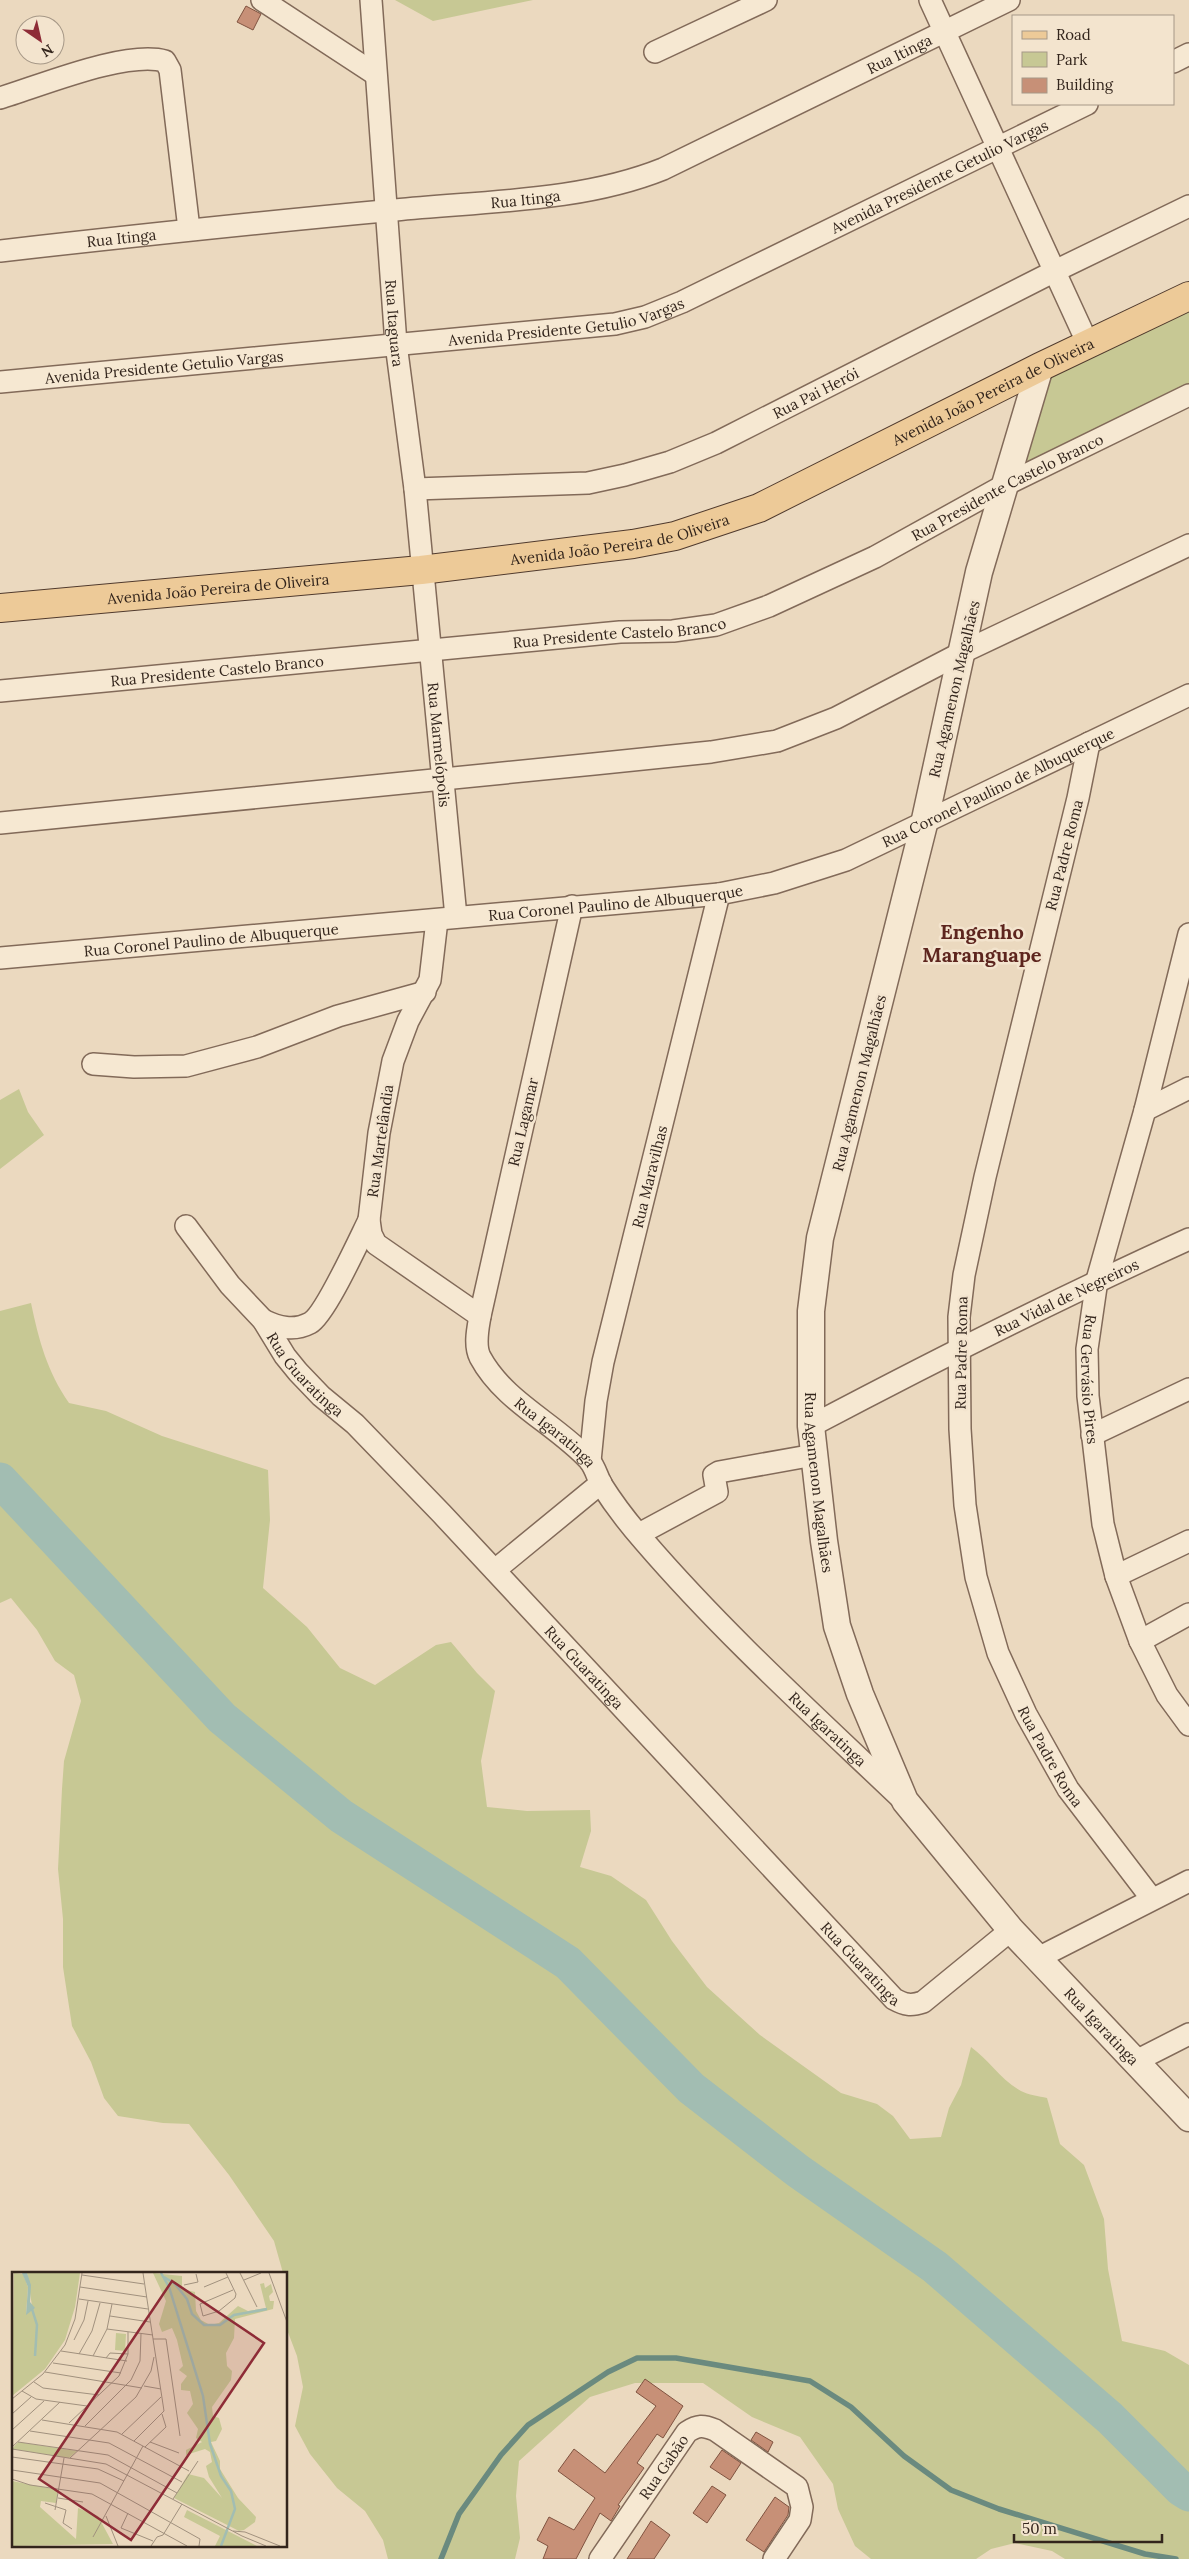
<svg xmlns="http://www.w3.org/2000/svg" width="1189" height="2559" font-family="Lora,serif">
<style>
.green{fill:#c7c894}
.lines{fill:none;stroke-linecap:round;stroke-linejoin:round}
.stream{stroke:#6a8a7f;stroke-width:5.5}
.river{stroke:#a2bdb2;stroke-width:35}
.building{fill:#c79077;stroke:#805340}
.minor-casing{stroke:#826a59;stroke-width:24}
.tertiary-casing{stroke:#826a59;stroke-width:29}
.primary-casing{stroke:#503a2d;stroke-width:30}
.minor{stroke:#f6e8d2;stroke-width:21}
.tertiary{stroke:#f6e8d2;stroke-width:26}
.primary{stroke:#edca98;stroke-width:28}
.labels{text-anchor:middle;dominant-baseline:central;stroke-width:5;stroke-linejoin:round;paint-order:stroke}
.street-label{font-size:15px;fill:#33251c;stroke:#f3e4ce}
.district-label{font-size:20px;font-weight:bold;fill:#5d251e;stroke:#f3e4ce}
.inset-river{fill:none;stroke:#a2bdb2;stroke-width:2.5}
.inset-road{fill:none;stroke:#a1917e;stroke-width:1}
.view{fill:#8e2c37;fill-opacity:0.15;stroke:#8e2c37;stroke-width:2.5}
.inset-edge{fill:none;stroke:#33251c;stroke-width:2.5}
</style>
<rect width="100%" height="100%" fill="#ebd9bf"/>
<path class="green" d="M395 0H533L433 21Z
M1189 296V392L1014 476 1040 367Z
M19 1089 28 1112 44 1135 0 1169V1100Z
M31 1303C39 1341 47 1371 69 1403L106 1411 162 1436 268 1470 270 1520 263 1588 307 1627 340 1668 375 1685 436 1645 451 1642 477 1673 495 1691 481 1761 487 1807 527 1811 590 1810 591 1831 580 1867 611 1876 646 1900 672 1941 707 1987 760 2035 841 2093 877 2104 893 2116 910 2139 941 2137 949 2108 961 2085 971 2047C989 2060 1001 2080 1021 2091 1028 2095 1039 2096 1047 2098L1060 2144 1084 2165 1104 2219 1108 2269 1122 2341 1165 2351 1189 2365V2559H1065L1052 2551 1015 2543 991 2549 976 2559H871L855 2546 838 2509 833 2484 800 2437 752 2417 703 2383H635L590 2397 519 2461 516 2496 520 2538 515 2559H388L383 2540 365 2511 337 2488 310 2454 295 2426 303 2387 297 2356 286 2327V2273H283L274 2241 229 2175 189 2124 163 2123 118 2116 104 2098 91 2062 72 2026 63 1967V1919L58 1869 62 1789 64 1761 81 1701 74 1675 55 1661 37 1630 11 1598 0 1603V1311Z"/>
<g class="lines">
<path class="stream" d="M441 2559 459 2514 501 2455 528 2425 608 2372 637 2358H676L810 2381 851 2407 904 2456 951 2490 999 2509 1145 2554 1176 2559"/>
<path class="river" d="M0 1480 222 1718 341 1816 568 1963 691 2088 798 2171 935 2267 1110 2418 1181 2489 1189 2494"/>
</g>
<path class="building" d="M246 6 261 14 253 30 237 22Z
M645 2379 683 2406 663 2438 657 2434 637 2463 644 2468 618 2505 620 2506 611 2521 600 2513 576 2559H543L548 2546 537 2540 549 2517 574 2530 595 2498 558 2471 574 2449 605 2473 656 2406 636 2392Z
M756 2432 773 2442 768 2452 751 2440Z
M722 2450 741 2463 730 2480 710 2467Z
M712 2486 726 2495 707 2523 693 2513Z
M775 2497 789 2507 788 2515 764 2552 746 2540Z
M651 2521 670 2535 654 2559H627Z"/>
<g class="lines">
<defs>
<g id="minor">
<path d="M262 0 375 74"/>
<path id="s1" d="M371 0 396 344 415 489 456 917"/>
<path d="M930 0 1088 344"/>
<path d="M655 52 766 0"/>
<path d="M1173 62 1189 54"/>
<path d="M0 98C40 86 126 50 165 61L170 70 189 229"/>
<path id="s2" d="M0 251C132 236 263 222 395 210 483 201 581 202 663 169L1009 0"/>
<path id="s3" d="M0 382 615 324 645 317 682 302 1087 104"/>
<path id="s4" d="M415 489 588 483 625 475 670 462 716 443 1053 272 1189 206"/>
<path id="s5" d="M0 691 620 632 673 631 716 625 769 606 875 557 1005 485 1189 395"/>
<path id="s6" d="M1089 743 1078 798 985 1177 964 1275 959 1317 960 1429 965 1505 976 1577 998 1653 1026 1714 1068 1789 1152 1899"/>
<path d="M0 823 594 764 711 752 777 741 836 718 963 652 1189 545"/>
<path id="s7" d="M572 906 480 1316C478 1328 474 1345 480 1357 504 1402 556 1424 589 1460 595 1467 597 1476 601 1484 613 1503 629 1524 644 1541 724 1634 815 1716 903 1800"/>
<path d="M437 920 430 980 408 1021 393 1061 379 1133 369 1220 371 1234 376 1244 480 1316"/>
<path id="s8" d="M1189 934 1145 1110 1097 1280 1087 1349 1088 1396 1103 1524 1116 1576 1140 1641 1167 1695 1189 1725"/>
<path id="s9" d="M0 958 666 899 719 894 774 883 846 860 1189 695"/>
<path d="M93 1064 134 1067 186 1066 257 1047 338 1016 425 992"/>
<path d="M1145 1110 1189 1088"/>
<path id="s10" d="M186 1226 230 1285 263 1320 285 1356 298 1372 321 1396 355 1424 442 1514 894 1999C905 2005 911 2006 923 2002L1011 1930"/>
<path d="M263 1320C278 1327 293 1332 310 1323 325 1315 359 1240 369 1220"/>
<path id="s11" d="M811 1426C936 1360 1061 1297 1189 1239"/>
<path d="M1092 1435 1189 1389"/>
<path id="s12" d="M590 1461 596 1401 603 1362 719 894"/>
<path d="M639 1534 717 1492 714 1475 719 1472 814 1455"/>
<path d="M495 1570 601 1483"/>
<path d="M1116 1576 1189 1541"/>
<path d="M1140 1641 1189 1614"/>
<path d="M1038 1958 1189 1881"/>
<path d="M1136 2061 1189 2034"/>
<path id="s13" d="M600 2559 687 2432C698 2425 703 2425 715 2430L797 2487 802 2507 800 2520 774 2559"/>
</g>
<g id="tertiary">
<path id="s14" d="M1040 367 979 572 924 824 820 1238 811 1311V1426L824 1541 837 1626 860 1694 905 1801 1011 1930 1189 2118"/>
</g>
<g id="primary">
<path id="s15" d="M0 608 421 570 633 544 675 536 759 508 1040 367 1189 296"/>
</g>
</defs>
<use href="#minor" class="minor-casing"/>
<use href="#tertiary" class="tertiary-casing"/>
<use href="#primary" class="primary-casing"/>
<use href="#minor" class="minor"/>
<use href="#tertiary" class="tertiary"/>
<use href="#primary" class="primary"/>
</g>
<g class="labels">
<g class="street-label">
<text stroke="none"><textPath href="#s2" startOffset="932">Rua Itinga</textPath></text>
<text stroke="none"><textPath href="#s3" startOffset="975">Avenida Presidente Getulio Vargas</textPath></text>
<text stroke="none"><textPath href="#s2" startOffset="528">Rua Itinga</textPath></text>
<text stroke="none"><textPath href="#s2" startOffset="122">Rua Itinga</textPath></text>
<text stroke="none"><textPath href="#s3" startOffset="570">Avenida Presidente Getulio Vargas</textPath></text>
<text stroke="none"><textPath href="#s1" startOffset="324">Rua Itaguara</textPath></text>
<text stroke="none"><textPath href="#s3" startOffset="165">Avenida Presidente Getulio Vargas</textPath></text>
<text stroke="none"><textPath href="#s15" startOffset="1029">Avenida João Pereira de Oliveira</textPath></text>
<text stroke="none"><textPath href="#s4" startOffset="419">Rua Pai Herói</textPath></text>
<text stroke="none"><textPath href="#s5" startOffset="1042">Rua Presidente Castelo Branco</textPath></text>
<text stroke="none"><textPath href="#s15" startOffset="624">Avenida João Pereira de Oliveira</textPath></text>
<text stroke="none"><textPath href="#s15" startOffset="219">Avenida João Pereira de Oliveira</textPath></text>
<text stroke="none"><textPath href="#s5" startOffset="622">Rua Presidente Castelo Branco</textPath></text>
<text stroke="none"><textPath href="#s5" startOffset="218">Rua Presidente Castelo Branco</textPath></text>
<text transform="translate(954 689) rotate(-77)">Rua Agamenon Magalhães</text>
<text stroke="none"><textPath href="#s1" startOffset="748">Rua Marmelópolis</textPath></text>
<text stroke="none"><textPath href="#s9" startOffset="1022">Rua Coronel Paulino de Albuquerque</textPath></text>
<text transform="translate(1064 855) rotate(-76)">Rua Padre Roma</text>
<text stroke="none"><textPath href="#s9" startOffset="618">Rua Coronel Paulino de Albuquerque</textPath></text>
<text stroke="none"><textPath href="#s9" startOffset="212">Rua Coronel Paulino de Albuquerque</textPath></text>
<text transform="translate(859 1083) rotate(-76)">Rua Agamenon Magalhães</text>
<text transform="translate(523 1122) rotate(-77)">Rua Lagamar</text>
<text transform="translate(380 1141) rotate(-82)">Rua Martelândia</text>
<text stroke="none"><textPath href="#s12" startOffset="291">Rua Maravilhas</textPath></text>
<text stroke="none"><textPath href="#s11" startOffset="286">Rua Vidal de Negreiros</textPath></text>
<text transform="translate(961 1353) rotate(-89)">Rua Padre Roma</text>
<text stroke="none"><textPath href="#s10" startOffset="191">Rua Guaratinga</textPath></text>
<text stroke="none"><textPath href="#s8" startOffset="458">Rua Gervásio Pires</textPath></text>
<text stroke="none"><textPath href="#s7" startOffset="569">Rua Igaratinga</textPath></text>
<text stroke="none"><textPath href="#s14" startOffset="1144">Rua Agamenon Magalhães</textPath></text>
<text stroke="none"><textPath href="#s10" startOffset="596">Rua Guaratinga</textPath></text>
<text stroke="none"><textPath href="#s7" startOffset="974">Rua Igaratinga</textPath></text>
<text stroke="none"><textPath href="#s6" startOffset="1045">Rua Padre Roma</textPath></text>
<text stroke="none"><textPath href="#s10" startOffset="1001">Rua Guaratinga</textPath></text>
<text stroke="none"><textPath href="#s14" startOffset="1776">Rua Igaratinga</textPath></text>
<text stroke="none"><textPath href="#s13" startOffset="112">Rua Gabão</textPath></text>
</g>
<g class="district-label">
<text x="982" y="931">Engenho<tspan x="982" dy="23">Maranguape</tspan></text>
</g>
</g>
<g transform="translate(12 2272)">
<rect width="275" height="275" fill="#ebd9bf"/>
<path d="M2 1 11 2 16 15 14 42 20 34 15 1H68L63 35 53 68 33 97 0 124ZM141 1 170 4V17L183 20 184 39 189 48 198 53 207 51 226 34 236 39 254 36 248 12 252 11 253 16 259 12 261 20 257 24 258 29H262L261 37 223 47 222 66 214 81 215 94 220 99 219 108 200 135 201 144 207 146 210 157 204 169 199 170 208 189V197L226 226 244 245 243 250 232 258 227 259 162 226 176 202 192 206 210 226 197 205 194 194 200 190 198 180 193 177 174 183V178L190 170 184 166 186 157 175 141 181 132 178 119 169 118V112L175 104 167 98 171 94 165 68 160 56 150 60 147 52 154 29ZM104 61 114 62 113 79 103 78ZM6 170 65 179 57 186 0 177ZM0 209 46 218 44 231 29 229 28 235 64 267 66 236 86 244 101 272 0 274ZM175 238 212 257 245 274H203L208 264 172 245Z" fill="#c7c894"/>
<path d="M10 1H15L19 13 18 30 23 36 14 43 16 15Z" fill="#a2bdb2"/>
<path class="inset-river" d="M149 1 157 15 191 124 198 172 209 204 219 219 223 237 209 274M152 5 163 12 175 27 180 42 192 53H208L222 43 255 37M20 37 25 53 23 84"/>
<path class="inset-road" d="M214 1 224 22 223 26 207 39 191 44 188 32 221 18M228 1 245 35M257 1 275 50M70 3 132 12M232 8 249 1M172 13 186 10 184 2M68 15 135 25M192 15 216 5M67 27 136 37M98 44 138 50M95 57 141 63M141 67H154L168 164M62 68 72 48 76 29M49 79 115 89M67 82 80 59 88 31M81 84 95 57 100 32M94 86 98 81 116 82M41 91 109 101M33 100 130 116M22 110 31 116 87 123M132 114 149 117M10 119 24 127 75 134M0 127 31 102 53 73 63 47 70 1M0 142 19 125M30 148 105 160 177 199M57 151 107 104 116 82V60M73 154 119 108 128 89 129 62M0 158 32 129M18 159 97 171 170 210M110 162 149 125M122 169 152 139 131 1M6 170 96 183 165 221M138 170 167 181M0 175 48 130M133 175 154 155 150 142M0 177 94 192 230 264 254 274M0 185 86 197 112 209M58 186 124 125 139 99 142 85M0 198 88 211 188 267 187 274M0 207 18 213 80 222 175 274M46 226 71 230M161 227 186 189M33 231 54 238 51 251 60 257M43 238 52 186M116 241 109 256 141 269M94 244 106 274M221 259 233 260 268 274M81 265 131 174M139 274 145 265 151 263 170 232"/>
<path class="view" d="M160 9 252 71 119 268 27 207Z"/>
<rect width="275" height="275" class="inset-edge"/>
</g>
<rect x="1012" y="15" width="162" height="90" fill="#f3e4ce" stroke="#a69887"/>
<rect x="1022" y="31" width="25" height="8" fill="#edca98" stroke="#a69887"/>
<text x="1056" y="40" font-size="15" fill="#33251c">Road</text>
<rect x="1022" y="52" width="25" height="15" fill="#c7c894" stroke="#a69887"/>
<text x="1056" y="65" font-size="15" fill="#33251c">Park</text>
<rect x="1022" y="78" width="25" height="15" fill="#c79077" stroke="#a69887"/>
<text x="1056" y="90" font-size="15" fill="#33251c">Building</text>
<g transform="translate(40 40) rotate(146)"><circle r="24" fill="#f3e4ce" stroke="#a69887"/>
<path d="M0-4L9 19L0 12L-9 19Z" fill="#8e2c37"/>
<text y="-8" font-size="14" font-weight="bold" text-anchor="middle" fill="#33251c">N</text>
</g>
<path d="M1014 2534v8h148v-8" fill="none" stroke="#33251c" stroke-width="2.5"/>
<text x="1022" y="2534" font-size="15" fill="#33251c" stroke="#f3e4ce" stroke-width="4" paint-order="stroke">50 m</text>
</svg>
